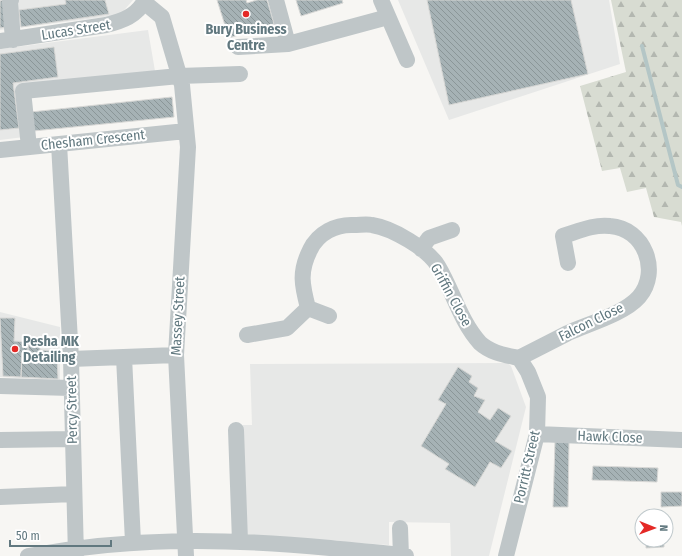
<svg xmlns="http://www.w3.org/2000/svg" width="682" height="556" font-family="'Fira Sans Condensed',sans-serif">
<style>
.built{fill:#e7e8e7}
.forest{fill:url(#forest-firs)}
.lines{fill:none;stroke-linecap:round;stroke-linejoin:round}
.stream{stroke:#b4c6c6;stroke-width:4}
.building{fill:url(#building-back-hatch);stroke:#d8d8d6}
.minor{stroke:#bfc6c8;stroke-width:16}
.poi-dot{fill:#e42926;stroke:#fff;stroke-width:1.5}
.labels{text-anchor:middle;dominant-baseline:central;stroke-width:4;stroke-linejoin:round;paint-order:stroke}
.poi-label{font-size:14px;font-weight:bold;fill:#61787f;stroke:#fff}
.street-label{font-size:14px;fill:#61787f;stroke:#fff}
</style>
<defs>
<pattern id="forest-firs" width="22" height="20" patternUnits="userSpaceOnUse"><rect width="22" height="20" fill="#d8dcd2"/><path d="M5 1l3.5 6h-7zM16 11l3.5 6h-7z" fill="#b3b7b0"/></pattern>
<pattern id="building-back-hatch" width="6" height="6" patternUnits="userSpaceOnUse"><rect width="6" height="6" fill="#a6b2b5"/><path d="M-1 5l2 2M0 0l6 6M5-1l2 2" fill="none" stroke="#8b9698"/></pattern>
</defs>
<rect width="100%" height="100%" fill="#f7f6f3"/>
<path class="built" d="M0 0H133L120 15 0 30Z
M398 0H609L620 64 449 120Z
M148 30 155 71 19 87 24 137 0 140V49Z
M0 312 60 327V380L0 377Z
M508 363 511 366 526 407 489 556H451L450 523 389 522V545L287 538 244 537 237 425H252L250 364Z"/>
<path class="forest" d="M611 0H682V226L681 222 654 217 646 188 627 192 620 168 602 171 580 86 626 72Z"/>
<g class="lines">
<path class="stream" d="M642 46 678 185 682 187"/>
</g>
<path class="building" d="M5 0 8 27 0 28V1Z
M65 0H105L109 14 21 27 19 10 66 4Z
M217 0H246L247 3 257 0H267L274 24 229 38Z
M296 0H342L343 3 301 16Z
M427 0H571L588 74 449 105Z
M54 47 58 77 13 83 19 128 0 130V54Z
M172 97 174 117 33 131 31 112Z
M0 318H15L14 341 28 342V353H22L21 377 3 376Z
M28 344 40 345V350L57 351 58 379 21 377 22 353H28Z
M458 367 472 376 469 382 478 388 474 396 485 400 478 412 490 420 498 408 511 416 495 441 512 451 501 468 490 462 475 487 445 469 449 464 421 446 446 404 438 400Z
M555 442H569L568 507H553Z
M593 466 658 468 657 482 592 480Z
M661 492H682V506L661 507Z
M664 514V516H645V515Z
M646 540H664V547L646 548Z"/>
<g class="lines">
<path class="minor" d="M11 0 10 2 13 40
M276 0 288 44
M381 0 407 60
M144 2 162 17 182 85 188 147 176 355 186 556
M0 41 106 25C122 21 137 16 145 0
M238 47 288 44 388 17
M59 144 71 359 76 556
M29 147 23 91 179 76 240 74
M0 150 186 131
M421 249 429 238 452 230
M329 316 308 308C302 285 299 272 310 250 318 233 336 224 354 225 360 225 367 224 372 225 392 228 428 249 438 266 453 291 460 321 480 343 491 353 505 355 519 358
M247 335 287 328 308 308
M124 357 133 542
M519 358C535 350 552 341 568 333 588 324 624 314 639 297 661 271 644 228 610 226 594 224 579 231 563 236L568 263
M71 359 176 355
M0 386 71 388
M236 430 240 541
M537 434 682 440
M0 440 73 439
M0 497 74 494
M400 528 401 556
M28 556C132 537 225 538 330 548 355 551 381 552 406 556
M506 556 537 434 538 397 528 372 519 358"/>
</g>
<g class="poi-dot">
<circle cx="246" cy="14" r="4"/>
<circle cx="15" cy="349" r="4"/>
</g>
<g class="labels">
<g class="poi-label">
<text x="246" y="29">Bury Business<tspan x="246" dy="16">Centre</tspan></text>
<text x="23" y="341" text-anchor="start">Pesha MK<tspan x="23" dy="16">Detailing</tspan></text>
</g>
<g class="street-label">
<text transform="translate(76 30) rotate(-9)">Lucas Street</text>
<text transform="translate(93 140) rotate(-6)">Chesham Crescent</text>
<text transform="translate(451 295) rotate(61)">Griffin Close</text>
<text transform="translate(178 316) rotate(-87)">Massey Street</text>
<text transform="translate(591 322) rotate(-26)">Falcon Close</text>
<text transform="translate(72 410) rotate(-91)">Percy Street</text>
<text transform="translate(610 437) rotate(2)">Hawk Close</text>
<text transform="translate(527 467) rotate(-77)">Porritt Street</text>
</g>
</g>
<g transform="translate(654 528) rotate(91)"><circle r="19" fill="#ffffff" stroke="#c0c9cc"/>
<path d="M0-3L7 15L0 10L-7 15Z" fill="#e42926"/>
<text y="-6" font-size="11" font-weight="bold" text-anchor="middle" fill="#61787f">N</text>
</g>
<path d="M10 540v6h101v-6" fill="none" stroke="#61787f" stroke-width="2"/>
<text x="16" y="540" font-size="12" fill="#61787f" stroke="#ffffff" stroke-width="3" paint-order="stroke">50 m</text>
</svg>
